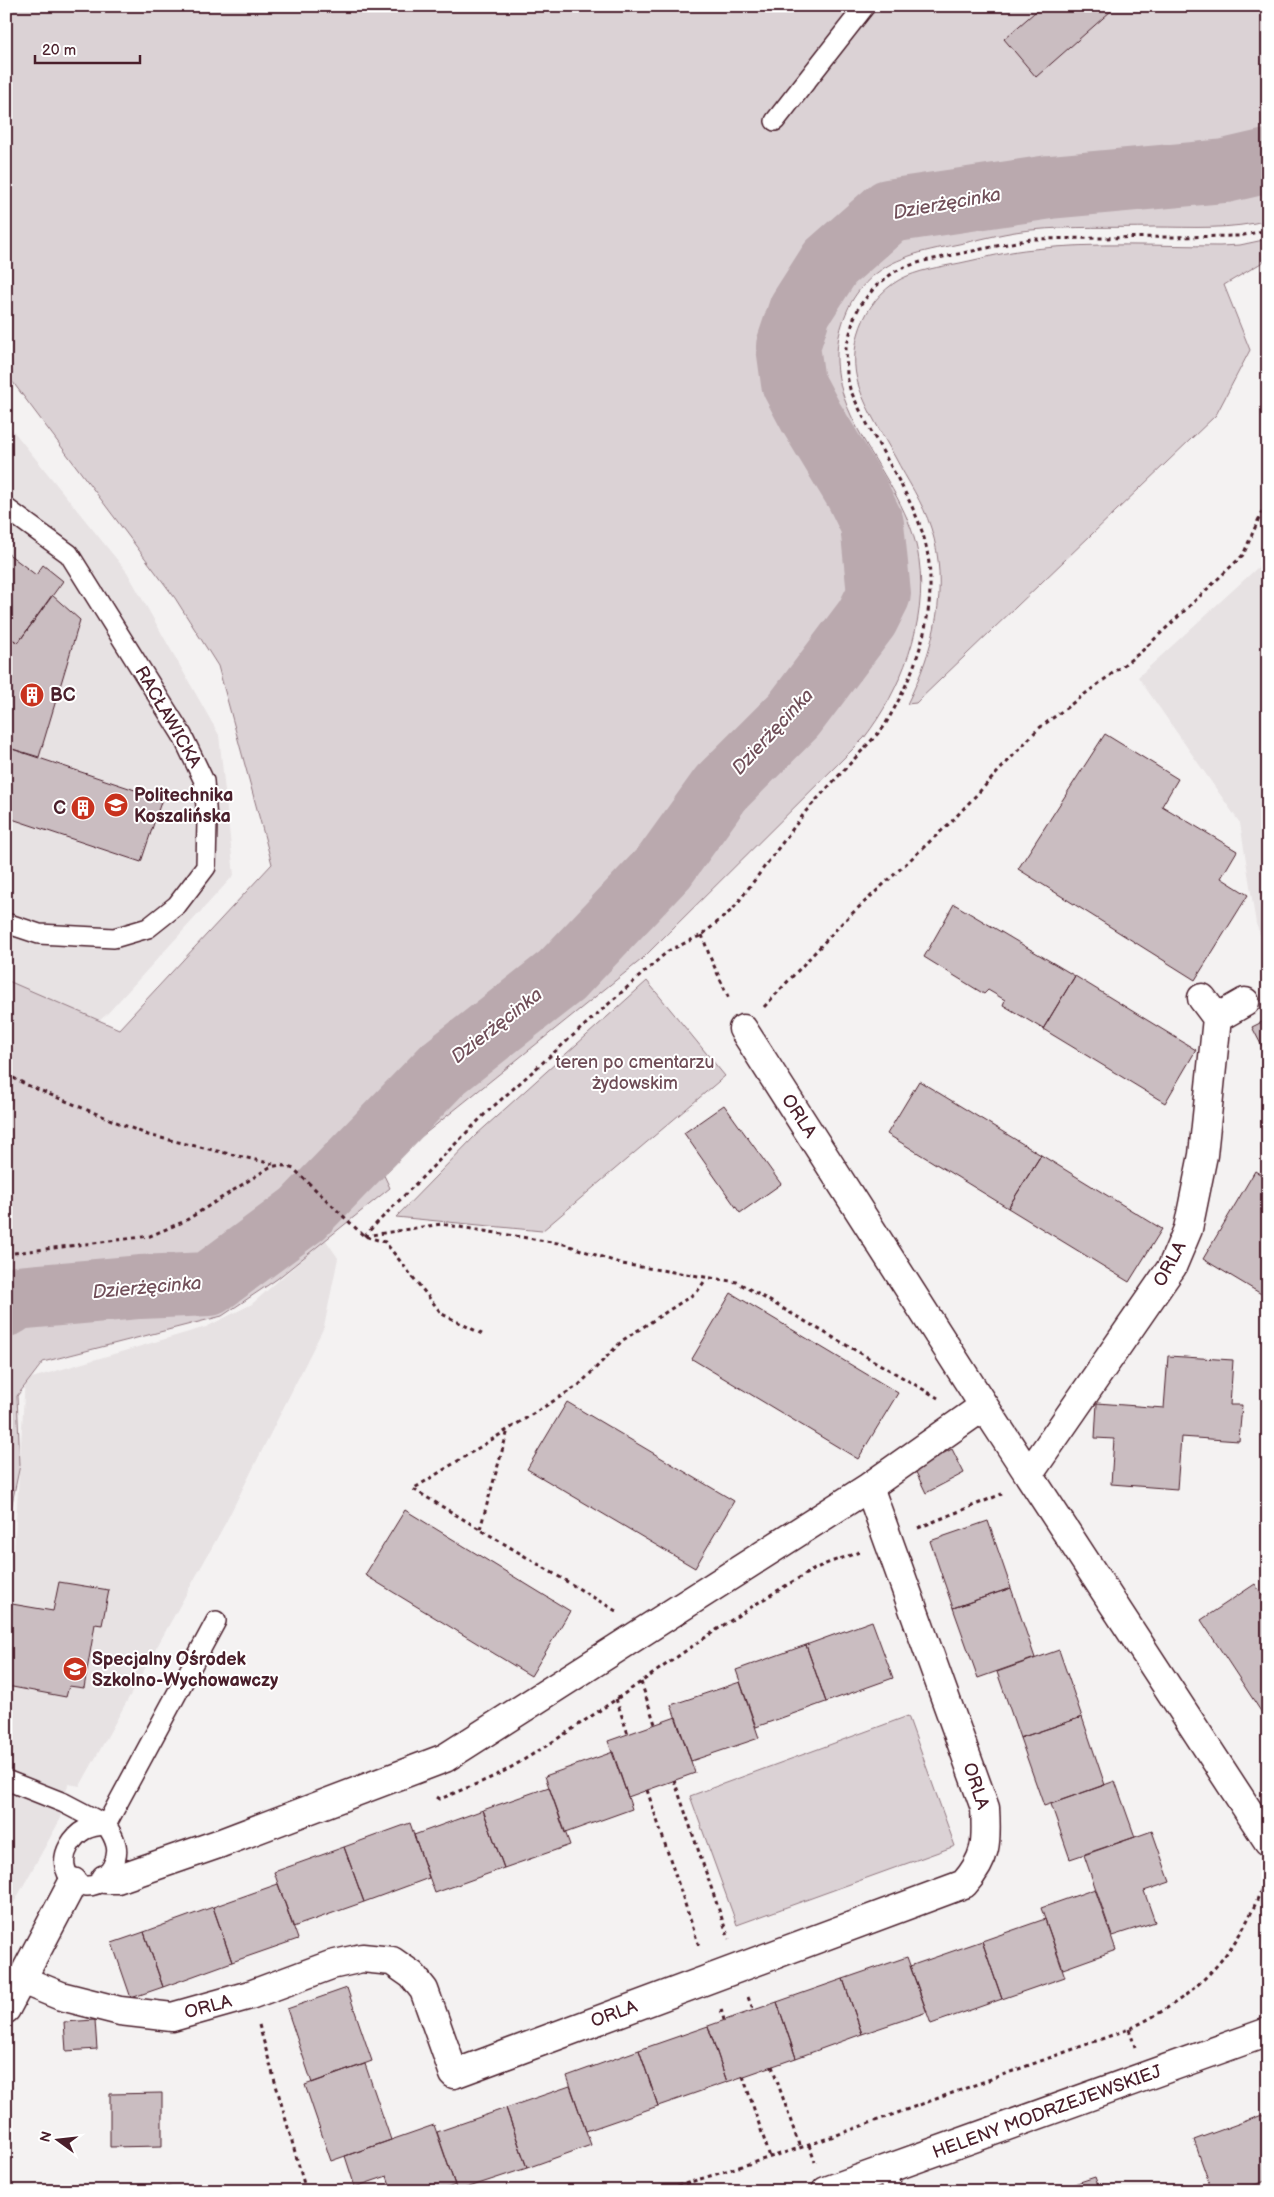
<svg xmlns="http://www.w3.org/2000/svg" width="1274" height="2197" font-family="'Balsamiq Sans',sans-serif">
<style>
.built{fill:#e7e2e3}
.green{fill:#dbd2d5;stroke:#927880}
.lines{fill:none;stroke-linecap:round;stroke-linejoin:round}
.river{stroke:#baa9ae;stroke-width:64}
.building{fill:#cabdc1;stroke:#4a1f2b}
.service-casing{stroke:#4a1f2b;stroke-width:22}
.minor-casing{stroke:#4a1f2b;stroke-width:31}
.path{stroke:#4a1f2b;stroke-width:3;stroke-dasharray:4 4;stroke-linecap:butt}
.service{stroke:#fff;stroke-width:19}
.minor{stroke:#fff;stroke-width:28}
.labels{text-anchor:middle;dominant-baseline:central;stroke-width:4;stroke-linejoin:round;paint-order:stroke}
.poi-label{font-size:18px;font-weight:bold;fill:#4a1f2b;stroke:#fff;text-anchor:start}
.street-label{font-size:18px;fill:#4a1f2b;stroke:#fff}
.park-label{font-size:18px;fill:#6e4c56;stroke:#fff}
.water-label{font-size:19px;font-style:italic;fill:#714f59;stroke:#fff}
</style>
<rect width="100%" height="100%" fill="#f4f2f2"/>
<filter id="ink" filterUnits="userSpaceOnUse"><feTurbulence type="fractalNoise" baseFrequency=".02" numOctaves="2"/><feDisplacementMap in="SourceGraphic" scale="10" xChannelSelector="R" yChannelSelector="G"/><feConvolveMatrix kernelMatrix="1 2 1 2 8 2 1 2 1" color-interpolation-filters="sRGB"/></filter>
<g filter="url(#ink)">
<path class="built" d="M6 422 127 572 219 735 234 875 107 1014 6 1104Z
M1268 558V954L1256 924 1240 823 1138 677Z
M325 1239 338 1258 324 1327 226 1522 80 1786 68 1784 61 1818 6 1917V1555L14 1552 25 1380 206 1327 252 1304Z"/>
<path class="green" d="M6 6H1268V220C1231 230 1192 227 1154 227 1113 228 1072 226 1031 230 1007 232 983 239 959 244 940 248 920 251 902 259 878 268 857 287 847 311 805 407 907 471 919 560 928 622 901 690 864 738L641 960 381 1169 390 1188 277 1279 222 1316 43 1362 17 1396 20 1465 6 1532V980L119 1029 272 864 218 666 175 598 6 373Z
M1268 239V259L1224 285 1250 350 1216 415 916 703 907 704C934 650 950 587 931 528 923 503 907 480 895 457 883 435 867 411 859 387 846 348 863 301 899 280 917 270 940 267 960 263 984 258 1009 251 1034 249 1095 242 1158 246 1220 246L1240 245Z
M647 981 725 1076 542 1231 396 1217 476 1135Z
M908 1716 955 1846 737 1925 690 1796Z"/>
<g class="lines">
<path class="river" d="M6 1305 16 1298 140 1287 209 1284 303 1214 444 1068 561 976 665 866 721 788 794 715 867 618 879 594 872 524 857 493 811 417 793 383 788 346 800 310 830 263 889 211 1050 187 1225 171 1268 161"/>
</g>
<path class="building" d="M1042 6H1107L1111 11 1036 77 1004 39Z
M6 552 36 575 43 565 63 581 18 643 6 635Z
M52 595 80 620 39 757 6 747V635L18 643Z
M1105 734 1178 779 1162 806 1237 851 1221 878 1248 895 1195 980 1018 869Z
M6 747 162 799 141 862 6 817Z
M954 904 1075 976 1043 1029 1003 1005 1005 1000 988 990 984 994 924 957Z
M1075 976 1196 1050 1165 1103 1043 1029Z
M1268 1019V1058L1252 1027Z
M919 1081 1041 1155 1008 1208 887 1134Z
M724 1105 781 1184 740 1213 684 1133Z
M1041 1155 1162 1229 1129 1282 1008 1208Z
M1255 1171 1268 1179V1298L1203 1259Z
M731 1293 898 1393 858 1459 692 1359Z
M1168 1356 1233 1360 1230 1405H1242L1239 1441 1181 1437 1177 1489 1111 1484 1114 1439 1095 1438 1097 1403 1164 1408Z
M567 1402 734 1501 695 1568 527 1469Z
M952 1449 964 1473 926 1493 914 1468Z
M405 1510 570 1611 531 1676 365 1575Z
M988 1521 1011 1588 953 1608 930 1541Z
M59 1582 109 1590 102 1625 95 1624 84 1688 69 1686 66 1697 7 1686 6 1692V1603L53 1611Z
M1255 1584 1268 1603V1722L1201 1620Z
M1011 1588 1035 1658 978 1678 953 1608Z
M872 1621 893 1678 826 1702 806 1645Z
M806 1645 826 1702 756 1727 736 1670Z
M1059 1650 1082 1717 1020 1738 997 1672Z
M740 1682 759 1738 691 1761 671 1705Z
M676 1717 695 1773 628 1797 608 1741Z
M1082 1717 1105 1785 1044 1806 1020 1738Z
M613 1752 632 1809 565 1833 545 1776Z
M1115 1781 1135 1837 1070 1859 1051 1804Z
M549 1787 570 1845 504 1868 483 1810Z
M483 1810 504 1868 435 1893 414 1835Z
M410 1823 429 1878 364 1902 344 1847Z
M1152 1831 1170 1882 1144 1891 1155 1922 1112 1936 1084 1855Z
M344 1847 364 1902 293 1927 274 1872Z
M278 1884 298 1939 232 1962 213 1907Z
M1095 1889 1116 1950 1063 1969 1041 1908Z
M213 1907 232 1962 163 1987 144 1932Z
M1045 1919 1065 1977 1002 1999 982 1941Z
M144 1932 163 1987 131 1998 112 1943Z
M982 1941 1002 1999 931 2024 910 1966Z
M907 1957 927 2012 862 2034 843 1979Z
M843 1979 862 2034 796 2058 777 2002Z
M347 1988 372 2061 312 2083 287 2009Z
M777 2002 796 2058 727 2082 708 2026Z
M95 2020 97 2049 66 2051 64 2022Z
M708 2026 727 2082 658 2106 639 2050Z
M639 2050 658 2106 586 2131 567 2076Z
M365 2064 391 2140 331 2161 305 2085Z
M570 2086 591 2145 527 2168 506 2108Z
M162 2093V2146L110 2147V2094Z
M506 2108 527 2168 457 2191 437 2132Z
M1265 2114 1268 2119V2180L1239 2191H1212L1194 2140Z
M434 2125 455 2185 440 2191H392L387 2176 355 2187 345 2156Z
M1095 2177 1100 2191H1053Z
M170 2187 171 2191H149Z"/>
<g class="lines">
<defs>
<path id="service" d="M775 121 865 6
M6 508 69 554 182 735 204 781 207 821 206 867 177 905 148 928 114 938 39 934 6 923
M6 1780 64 1803 106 1825 216 1621
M106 1825C116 1839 121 1852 112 1867 109 1871 107 1877 104 1880 80 1898 54 1872 69 1846 78 1830 89 1826 106 1825Z
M886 2170 893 2191"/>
<path id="minor" d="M1217 1018 1245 1002
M743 1029 984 1406 1268 1841
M1029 1474 1172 1267 1188 1229 1203 1155 1217 1018 1202 998
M105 1879H117L221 1843 445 1758 869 1487 984 1406
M22 1980 61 1996 120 2011 172 2017 250 1995 331 1965 362 1958 392 1961 412 1975 424 1990 454 2074 964 1884C987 1858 987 1842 985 1808L869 1487
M6 2009 73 1882
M826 2191 1268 2032"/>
</defs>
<use href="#service" class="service-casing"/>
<use href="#minor" class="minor-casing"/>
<path class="path" d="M702 935 710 957 730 1001
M764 1007 844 921 952 821 1038 729 1141 652 1243 555 1268 498
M6 1074 27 1085 148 1135 273 1164
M364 1236 486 1113 668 951 702 935 733 909 806 811 883 728C921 666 947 588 917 518 898 473 869 433 850 389L847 376 846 348 854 318 860 305 876 286 894 272 905 267 924 261 1031 239 1239 236 1268 230
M365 1236 441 1224 564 1244 622 1264 737 1282 938 1398
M6 1254 150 1236 185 1221 270 1167 281 1165 294 1169 364 1236 385 1242 442 1314 484 1335
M918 1528 1002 1494
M480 1529 508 1430
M616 1611 413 1489 579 1385 623 1340 697 1292 706 1279
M641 1682 655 1724
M616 1699 628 1734
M674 1780 729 1939
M647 1790 700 1949
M437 1797 440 1799C463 1789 489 1780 510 1768 614 1707 707 1629 813 1570 827 1562 844 1558 859 1552
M748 1997 753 2010
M721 2009 724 2020
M259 2025 306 2191
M1129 2029 1135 2047
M772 2066 800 2148
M743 2076 770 2157
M809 2145 815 2162
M662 2191 809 2145 1129 2029C1201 1995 1241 1950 1267 1874"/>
<use href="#service" class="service"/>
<use href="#minor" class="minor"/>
</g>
</g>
<defs>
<symbol id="building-disc" viewBox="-11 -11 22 22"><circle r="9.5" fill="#c8321e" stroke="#fff"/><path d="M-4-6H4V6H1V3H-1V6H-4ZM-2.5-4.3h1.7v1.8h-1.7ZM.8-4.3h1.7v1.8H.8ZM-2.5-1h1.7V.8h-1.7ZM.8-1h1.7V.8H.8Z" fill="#fff"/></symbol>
<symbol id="university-disc" viewBox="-11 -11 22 22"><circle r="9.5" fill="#c8321e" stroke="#fff"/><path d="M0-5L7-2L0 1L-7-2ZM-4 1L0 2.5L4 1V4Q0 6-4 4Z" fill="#fff"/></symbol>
<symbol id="school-disc" viewBox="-11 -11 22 22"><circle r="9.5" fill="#c8321e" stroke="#fff"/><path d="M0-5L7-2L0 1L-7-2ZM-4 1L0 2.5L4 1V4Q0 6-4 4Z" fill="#fff"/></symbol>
</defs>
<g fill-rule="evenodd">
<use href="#building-disc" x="18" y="681" width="28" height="28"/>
<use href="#university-disc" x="102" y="791" width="28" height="28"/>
<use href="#building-disc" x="69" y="794" width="28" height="28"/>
<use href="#school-disc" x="61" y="1655" width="28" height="28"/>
</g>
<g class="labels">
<g class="poi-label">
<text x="50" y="695">BC</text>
<text x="134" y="795">Politechnika<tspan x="134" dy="21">Koszalińska</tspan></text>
<text x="66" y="808" text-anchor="end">C</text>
<text x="92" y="1659">Specjalny Ośrodek<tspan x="92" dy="21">Szkolno-Wychowawczy</tspan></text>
</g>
<g class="street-label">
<text transform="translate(168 717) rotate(60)">RACŁAWICKA</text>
<text transform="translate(799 1116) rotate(57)">ORLA</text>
<text transform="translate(1170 1264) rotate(-62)">ORLA</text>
<text transform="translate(976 1786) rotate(72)">ORLA</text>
<text transform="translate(208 2007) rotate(-15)">ORLA</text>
<text transform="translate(614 2014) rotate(-20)">ORLA</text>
<text transform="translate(1047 2112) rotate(-20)">HELENY MODRZEJEWSKIEJ</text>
</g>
<g class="park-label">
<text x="635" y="1062">teren po cmentarzu<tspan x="635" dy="21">żydowskim</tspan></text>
</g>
<g class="water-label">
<text transform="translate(947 204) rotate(-10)">Dzierżęcinka</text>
<text transform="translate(773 732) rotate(-47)">Dzierżęcinka</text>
<text transform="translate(497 1026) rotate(-38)">Dzierżęcinka</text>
<text transform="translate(147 1288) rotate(-5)">Dzierżęcinka</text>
</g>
</g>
<rect width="1274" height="2197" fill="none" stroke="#fff" stroke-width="25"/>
<rect x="12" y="12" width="1249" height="2172" fill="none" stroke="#4a1f2b" stroke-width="2" filter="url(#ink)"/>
<g transform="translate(58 2140) rotate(285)" stroke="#ffffff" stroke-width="4" paint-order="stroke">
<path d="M0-4L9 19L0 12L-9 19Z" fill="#4a1f2b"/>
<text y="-8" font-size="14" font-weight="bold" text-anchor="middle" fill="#4a1f2b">N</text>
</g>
<path d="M35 55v8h105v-8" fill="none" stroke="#4a1f2b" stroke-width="2.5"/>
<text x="42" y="55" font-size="15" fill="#4a1f2b" stroke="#ffffff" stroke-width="4" paint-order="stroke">20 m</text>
</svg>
